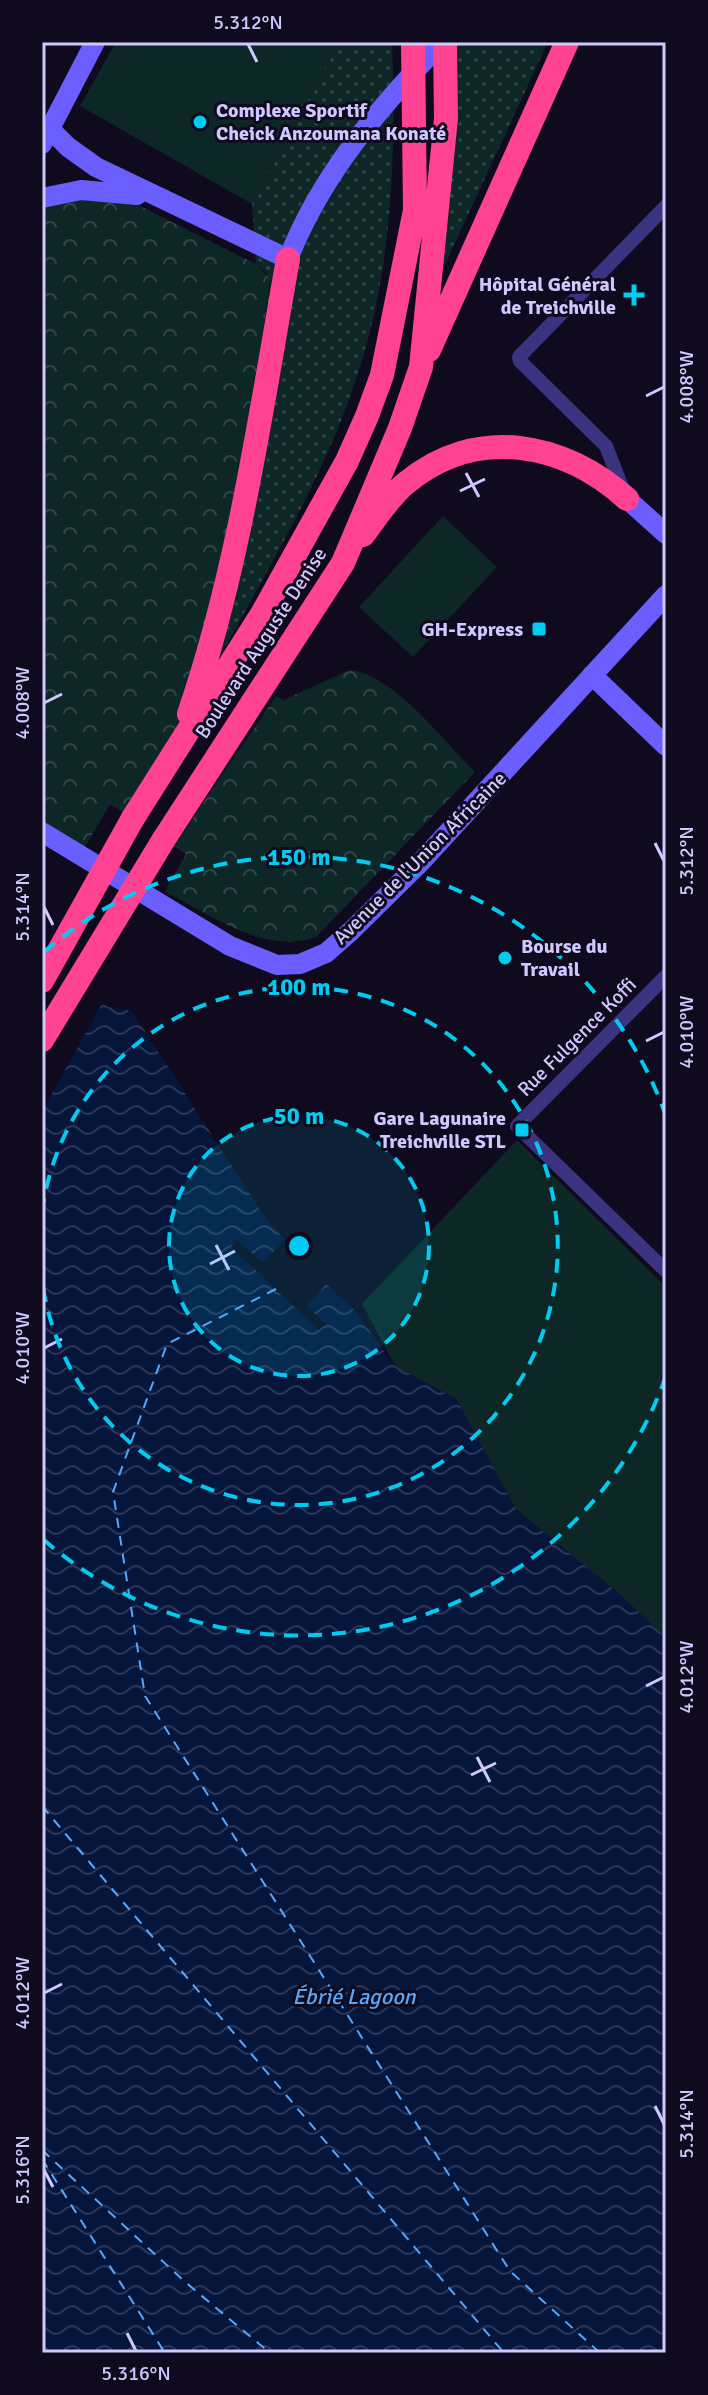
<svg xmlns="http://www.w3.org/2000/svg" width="708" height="2395" font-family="Signika,sans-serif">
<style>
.grass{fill:url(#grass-dots)}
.park{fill:url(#park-crowns)}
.garden{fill:#0d2727}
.water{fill:url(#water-waves)}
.pier{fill:#0f0a1d}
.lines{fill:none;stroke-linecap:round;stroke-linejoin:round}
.ferry{stroke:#55a7ff;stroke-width:2;stroke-dasharray:10 8;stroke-linecap:butt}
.street{stroke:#3a337f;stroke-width:14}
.secondary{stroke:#6b5eff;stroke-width:20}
.highway{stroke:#ff4292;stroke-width:24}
.highway-bridge{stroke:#ff4292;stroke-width:24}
.ticks{fill:none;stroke:#d0c7ff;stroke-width:3}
.ring{fill:none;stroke:#00ccf2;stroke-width:4;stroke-dasharray:14 10}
.poi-dot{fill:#00ccf2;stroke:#0f0a1d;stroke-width:3}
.labels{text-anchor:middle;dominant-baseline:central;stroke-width:6;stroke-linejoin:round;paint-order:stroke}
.poi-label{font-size:20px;font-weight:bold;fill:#d0c7ff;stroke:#0f0a1d;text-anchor:end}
.street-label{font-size:20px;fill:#d0c7ff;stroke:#0f0a1d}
.water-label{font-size:22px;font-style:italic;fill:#55a7ff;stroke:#0f0a1d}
.centre{fill:#00ccf2;stroke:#0f0a1d;stroke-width:4}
.ring-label{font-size:24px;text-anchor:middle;font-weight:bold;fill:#00ccf2;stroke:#0f0a1d;stroke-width:6;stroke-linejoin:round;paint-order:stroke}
.neatline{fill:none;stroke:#d0c7ff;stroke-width:3}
.ticks-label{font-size:20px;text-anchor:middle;fill:#d0c7ff}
</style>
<defs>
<pattern id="grass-dots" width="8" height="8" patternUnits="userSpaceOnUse" patternTransform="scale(2)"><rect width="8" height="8" fill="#0d2727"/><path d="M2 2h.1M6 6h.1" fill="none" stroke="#2f4547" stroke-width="1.8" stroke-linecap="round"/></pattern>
<pattern id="park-crowns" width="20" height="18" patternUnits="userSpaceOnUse" patternTransform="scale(2)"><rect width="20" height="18" fill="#0d2727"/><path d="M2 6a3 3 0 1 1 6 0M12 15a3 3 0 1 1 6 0" fill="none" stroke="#2f4547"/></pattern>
<pattern id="water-waves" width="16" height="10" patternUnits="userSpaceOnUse" patternTransform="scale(2)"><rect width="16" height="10" fill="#06163b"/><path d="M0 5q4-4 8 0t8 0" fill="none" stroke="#293658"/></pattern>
</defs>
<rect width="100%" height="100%" fill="#0f0a1d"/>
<path class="grass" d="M339 42H392C396 152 393 267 358 373 328 469 274 558 226 646L200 663 252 418 270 284 266 272 256 264 252 204Z
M448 42H548L430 297Z"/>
<path class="park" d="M79 195 132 202 256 264 270 279 252 418 200 663 178 726 123 812 110 804 85 847 42 820V207Z
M350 670C394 675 444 741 475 772L316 937C264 955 211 915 165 892L186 854 174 846 276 696 283 700Z"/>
<path class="garden" d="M116 42H339L252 204 80 106Z
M443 516 497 567 413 657 359 607Z
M517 1140 666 1287V1638L617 1592 516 1509 456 1399 395 1366 362 1304Z"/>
<path class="water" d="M42 959 108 1007 132 1011 266 1219 285 1240 262 1263 238 1241 232 1247 319 1329 324 1323 306 1306 326 1284 354 1310 395 1366 456 1399 516 1509 617 1592 666 1638V2353H42Z"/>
<path class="pier" d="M42 955 104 1000 42 1111Z
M238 1240 262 1263 285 1240 288 1242 263 1267 237 1247 319 1324 302 1305 323 1281 326 1284 306 1306 325 1323 319 1330 231 1247Z"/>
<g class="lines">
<path class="ferry" d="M276 1289 167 1344 113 1492 145 1696 510 2271 600 2353
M42 1806 504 2353
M42 2150 184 2281 270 2353
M42 2159 165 2353"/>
<path class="street" d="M625 495 606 446 520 361 519 357 666 206
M666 976 517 1126 666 1271"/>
<path class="secondary" d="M50 129 68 147 96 167 288 259C322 173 379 108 442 42
M42 144 95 42
M42 198 81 190 137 195
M627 499 666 534
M592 675 666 746
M42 832 230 946 277 965 300 964 326 953 350 932 419 864 666 595"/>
<path class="highway" d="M429 350 567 42
M363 535C376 518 389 497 406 483 476 425 564 442 627 499
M189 714C239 568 261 411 288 259
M133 818 262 614 347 461 367 416 382 375 415 210 414 126
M164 839 343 563 400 428 421 367 446 118 445 42"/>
<path class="highway-bridge" d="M413 42 414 126
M42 981 133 818
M42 1040 164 839"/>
</g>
<path class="ticks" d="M248 44 257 62M646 396 664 387M466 473 479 497M460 491 485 479M44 703 62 694M655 843 664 861M44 907 53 925M646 1041 664 1032M216 1245 229 1270M210 1264 235 1251M44 1348 62 1339M646 1686 664 1677M477 1757 490 1782M471 1775 496 1763M44 1993 62 1984M655 2106 664 2124M44 2170 53 2187M127 2333 136 2351"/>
<circle cx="299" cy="1246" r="130" fill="#00ccf2" fill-opacity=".12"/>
<g class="ring">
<circle cx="299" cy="1246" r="130"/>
<path d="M42 1212A259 259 0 1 1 42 1280"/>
<path d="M666 1376A389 389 0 0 1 44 1540M44 952A389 389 0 0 1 666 1116"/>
</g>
<g class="poi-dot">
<circle cx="200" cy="122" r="8"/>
<path d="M630 283h8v8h8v8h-8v8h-8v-8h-8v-8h8z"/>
<rect x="531" y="621" width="16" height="16" rx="4"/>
<circle cx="505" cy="958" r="8"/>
<rect x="514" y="1122" width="16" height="16" rx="4"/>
</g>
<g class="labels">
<g class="poi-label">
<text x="216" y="110" text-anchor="start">Complexe Sportif<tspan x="216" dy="23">Cheick Anzoumana Konaté</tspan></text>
<text x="616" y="284">Hôpital Général<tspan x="616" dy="23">de Treichville</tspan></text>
<text x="523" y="629">GH-Express</text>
<text x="521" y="946" text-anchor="start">Bourse du<tspan x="521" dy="23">Travail</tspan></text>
<text x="506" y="1118">Gare Lagunaire<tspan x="506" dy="23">Treichville STL</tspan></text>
</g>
<g class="street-label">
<text transform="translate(261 643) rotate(-57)">Boulevard Auguste Denise</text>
<text transform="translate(420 858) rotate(-45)">Avenue de l'Union Africaine</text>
<text transform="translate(577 1037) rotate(-45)">Rue Fulgence Koffi</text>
</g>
<g class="water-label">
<text x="354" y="1996">Ébrié Lagoon</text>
</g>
</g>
<circle cx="299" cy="1246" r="12" class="centre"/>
<g class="ring-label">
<text x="299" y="865">150 m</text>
<text x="299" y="995">100 m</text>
<text x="299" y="1124">50 m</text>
</g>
<rect width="708" height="2395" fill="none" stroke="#0f0a1d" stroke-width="88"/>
<rect x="44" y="44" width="620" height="2307" class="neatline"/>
<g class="ticks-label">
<text x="248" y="29">5.312°N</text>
<text transform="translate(686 387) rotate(-90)" y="7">4.008°W</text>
<text transform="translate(22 703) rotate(-90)" y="7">4.008°W</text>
<text transform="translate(686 861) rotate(-90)" y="7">5.312°N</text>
<text transform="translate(22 907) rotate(-90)" y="7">5.314°N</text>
<text transform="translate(686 1032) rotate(-90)" y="7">4.010°W</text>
<text transform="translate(22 1348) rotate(-90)" y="7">4.010°W</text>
<text transform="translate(686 1677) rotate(-90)" y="7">4.012°W</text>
<text transform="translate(22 1993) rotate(-90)" y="7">4.012°W</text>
<text transform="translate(686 2124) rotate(-90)" y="7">5.314°N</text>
<text transform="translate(22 2170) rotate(-90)" y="7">5.316°N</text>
<text x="136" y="2380">5.316°N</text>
</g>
</svg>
